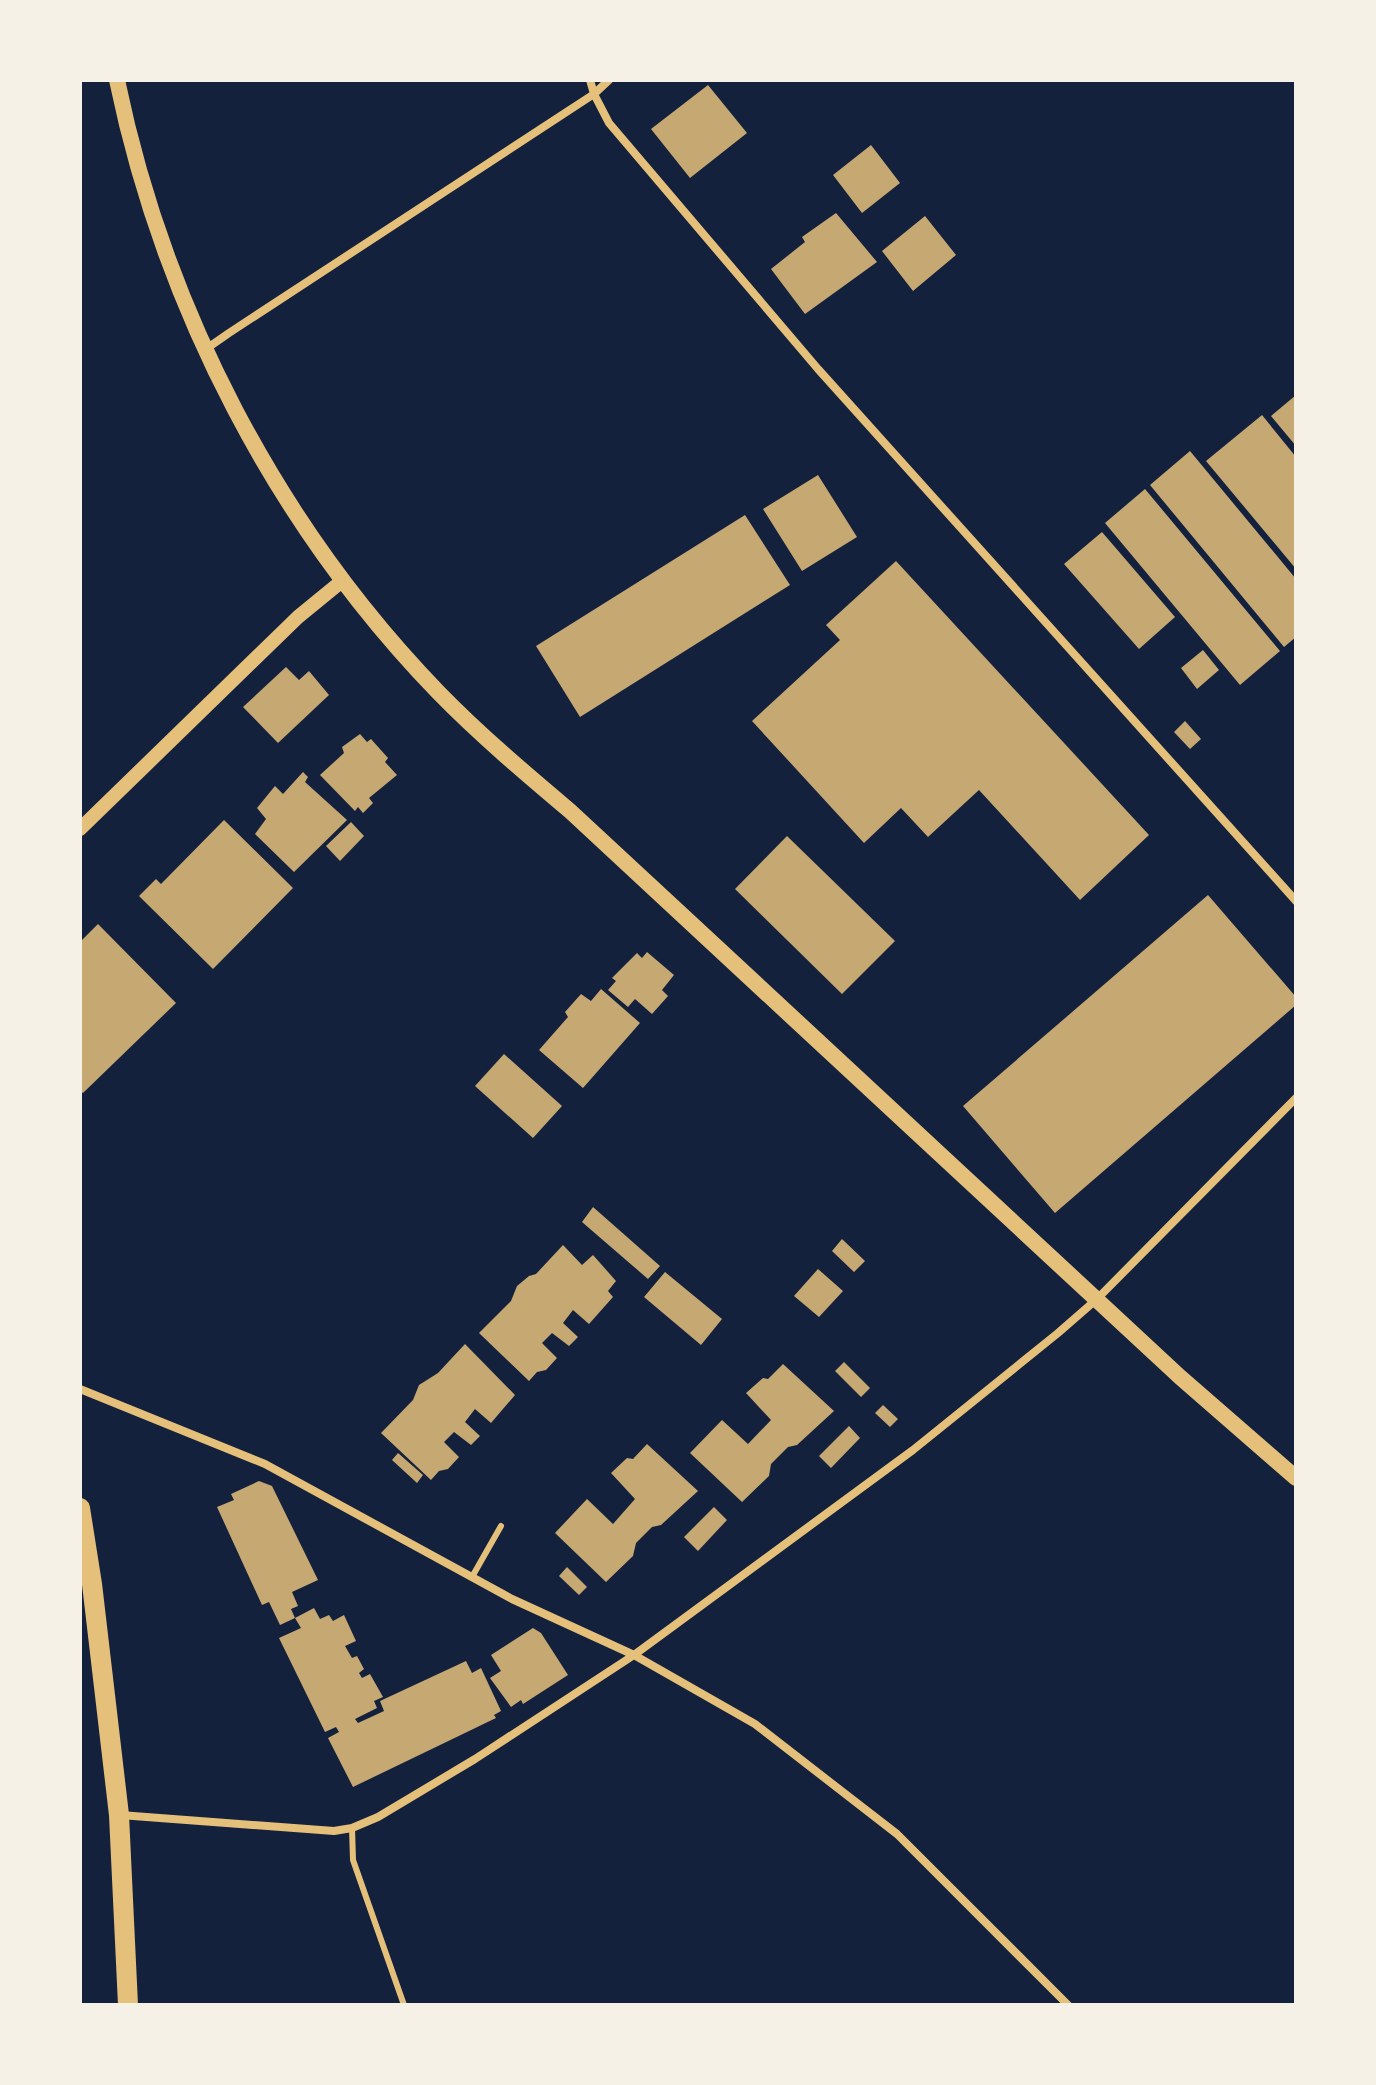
<svg xmlns="http://www.w3.org/2000/svg" width="1376" height="2085" font-family="Literata,serif">
<style>
.building{fill:#c6a872}
.lines{fill:none;stroke-linecap:round;stroke-linejoin:round}
.service{stroke:#e5c07b;stroke-width:6}
.minor{stroke:#e5c07b;stroke-width:8}
.tertiary{stroke:#e5c07b;stroke-width:14}
.secondary{stroke:#e5c07b;stroke-width:16}
.primary{stroke:#e5c07b;stroke-width:20}
</style>
<rect width="100%" height="100%" fill="#14213d"/>
<path class="building" d="M708 85 747 133 690 178 651 129Z
M871 145 900 183 862 213 833 175Z
M836 213 877 262 805 314 771 269 805 242 802 237Z
M925 216 956 255 913 291 882 251Z
M1296 395V446L1271 416Z
M1262 415 1296 457V569L1206 461Z
M1190 451 1296 579V637L1284 647 1150 485Z
M818 475 857 537 802 571 763 509Z
M1145 489 1280 651 1240 685 1105 523Z
M745 515 790 585 580 717 536 646Z
M1102 532 1175 617 1139 649 1064 564Z
M896 561 1149 835 1080 900 979 790 928 837 901 808 864 843 752 721 840 640 826 625Z
M1203 650 1219 670 1197 689 1181 668Z
M286 667 299 680 309 671 329 695 278 743 243 707Z
M1185 721 1201 739 1190 749 1174 732Z
M360 734 367 742 371 739 388 758 385 762 397 775 369 798 373 803 363 813 358 807 355 811 320 775 344 753 342 747Z
M303 772 308 777 305 782 347 820 294 872 255 834 266 819 257 808 275 786 283 794Z
M224 820 293 888 213 969 139 896 156 879 161 884Z
M351 822 364 836 340 861 326 846Z
M787 836 895 941 842 994 735 889Z
M1208 895 1296 997V1005L1055 1213 963 1106Z
M98 924 176 1003 83 1093 80 1091V942Z
M647 952 674 975 662 990 668 996 652 1014 635 999 628 1007 608 990 616 981 612 978 637 953 642 958Z
M601 989 640 1023 583 1088 539 1050 568 1017 565 1012 581 994 591 1001Z
M504 1054 562 1106 533 1138 475 1086Z
M593 1207 660 1266 648 1279 582 1222Z
M842 1239 865 1261 854 1272 832 1251Z
M563 1245 582 1265 593 1255 616 1281 608 1291 613 1297 589 1324 573 1310 563 1323 578 1337 569 1346 552 1333 542 1343 557 1358 546 1370 537 1372 529 1381 479 1333 511 1301 517 1286 529 1276 536 1274Z
M818 1269 843 1291 819 1317 794 1296Z
M665 1272 722 1319 701 1345 644 1297Z
M465 1344 515 1395 491 1423 475 1409 465 1422 480 1436 471 1445 454 1432 444 1442 459 1457 448 1469 439 1471 431 1480 381 1433 413 1400 419 1385 438 1373Z
M844 1362 870 1388 861 1397 835 1371Z
M783 1364 834 1411 797 1445 788 1447 771 1464 769 1476 742 1502 690 1453 722 1420 748 1444 771 1420 746 1393 763 1378 768 1379Z
M883 1405 898 1419 890 1427 875 1413Z
M849 1426 860 1438 831 1468 819 1456Z
M647 1444 698 1491 661 1525 652 1527 636 1543 633 1556 606 1582 555 1533 587 1499 613 1524 635 1499 611 1473 627 1458 633 1459Z
M398 1453 423 1475 417 1483 392 1460Z
M259 1481 272 1486 318 1580 292 1592 298 1606 291 1609 295 1618 314 1608 320 1619 329 1615 333 1621 344 1615 356 1641 345 1646 352 1658 357 1656 364 1669 359 1673 362 1678 370 1674 383 1697 374 1701 377 1708 355 1719 358 1723 384 1711 380 1701 466 1661 472 1673 481 1668 501 1711 494 1715 496 1718 353 1787 328 1738 339 1732 336 1727 325 1732 279 1638 301 1628 295 1618 280 1625 269 1602 262 1605 217 1507 234 1500 231 1494Z
M714 1507 727 1520 698 1551 684 1537Z
M567 1567 587 1587 579 1595 559 1576Z
M533 1628 541 1633 568 1675 523 1704 521 1700 511 1707 490 1678 501 1671 491 1655Z"/>
<g class="lines">
<path class="service" d="M472 1577 501 1526
M352 1828 353 1860 404 2005"/>
<path class="minor" d="M590 80 594 94 609 123 818 369 1296 901
M206 349 229 333 594 94 609 80
M80 1389 265 1464 512 1599 634 1655 755 1724 897 1834 1068 2005
M120 1815 334 1831 352 1828 378 1817 475 1759 634 1655 913 1450 1058 1333 1097 1299 1296 1098"/>
<path class="tertiary" d="M80 829 298 617 342 581"/>
<path class="secondary" d="M117 80C164 308 277 526 439 693 480 735 525 773 570 811L1180 1377 1296 1478"/>
<path class="primary" d="M80 1508 92 1584 119 1815 128 2005"/>
</g>
<rect width="1376" height="2085" fill="none" stroke="#f6f1e7" stroke-width="164"/>
</svg>
